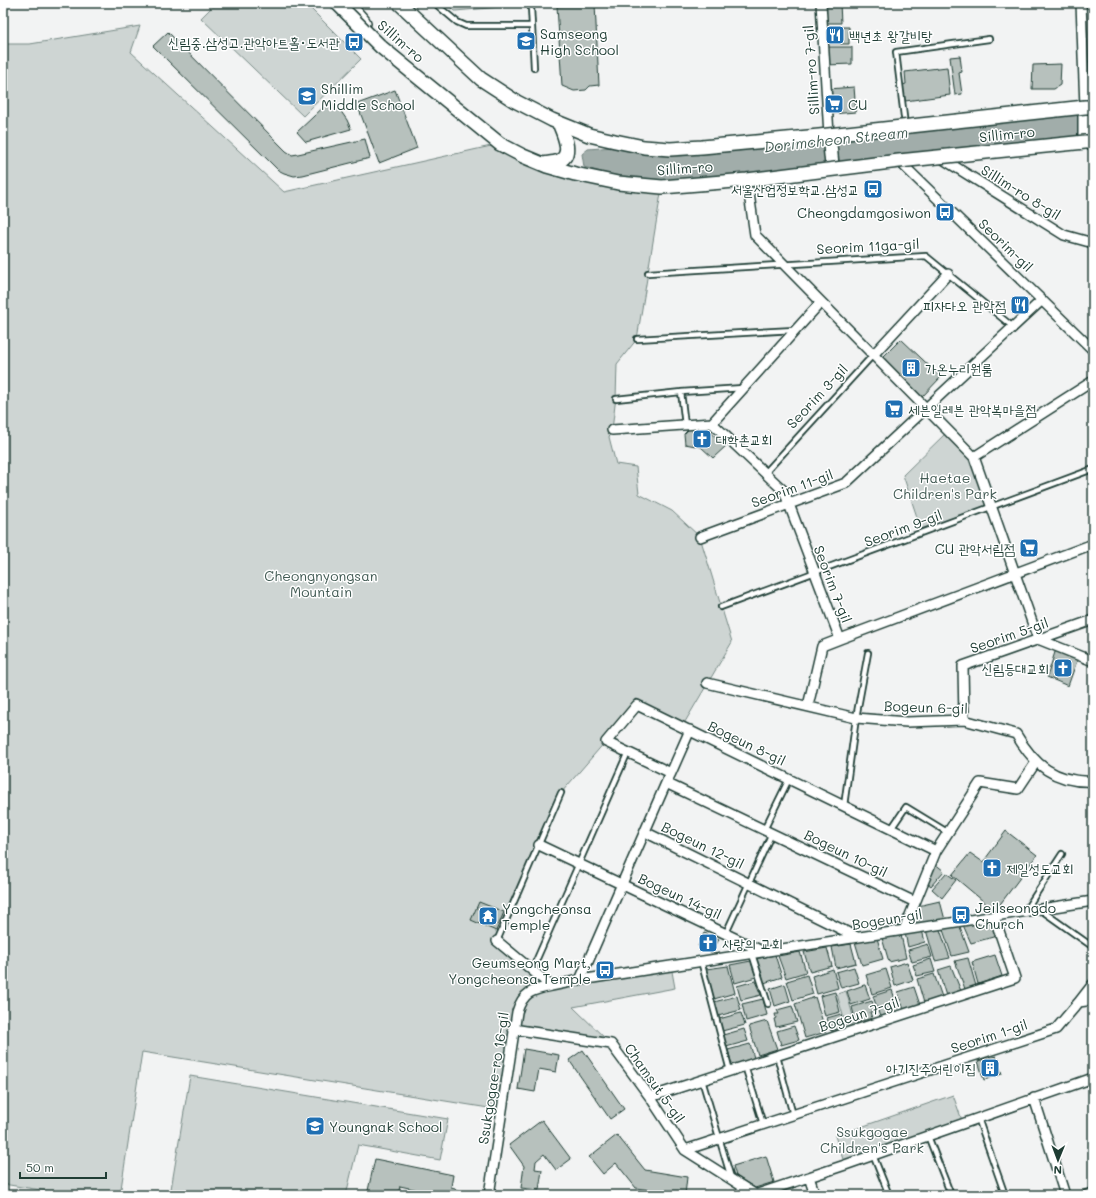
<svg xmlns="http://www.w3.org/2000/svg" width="1096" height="1198" font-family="Mali,'Poor Story',sans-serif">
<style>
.green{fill:#ced5d3;stroke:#768984}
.water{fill:#a1adaa;stroke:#6d807b}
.building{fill:#b7c1bd;stroke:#1f3d34}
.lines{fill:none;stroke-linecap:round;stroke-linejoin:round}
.lane-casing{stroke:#1f3d34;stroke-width:8}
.street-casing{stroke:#1f3d34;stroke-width:12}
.secondary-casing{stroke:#1f3d34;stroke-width:16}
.lane{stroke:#fff;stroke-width:4.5}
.street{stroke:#fff;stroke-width:9}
.secondary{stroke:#fff;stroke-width:13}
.secondary-bridge-casing{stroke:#1f3d34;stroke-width:16;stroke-linecap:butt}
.secondary-bridge{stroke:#fff;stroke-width:13}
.labels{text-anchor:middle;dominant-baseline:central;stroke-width:3;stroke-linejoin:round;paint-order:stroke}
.poi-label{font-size:14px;fill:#1f3d34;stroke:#fff;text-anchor:start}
.street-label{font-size:14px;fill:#1f3d34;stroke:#fff}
.park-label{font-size:14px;fill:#425b54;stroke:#fff}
.water-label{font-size:15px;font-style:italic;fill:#465f57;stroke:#fff}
</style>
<rect width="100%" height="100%" fill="#f2f3f3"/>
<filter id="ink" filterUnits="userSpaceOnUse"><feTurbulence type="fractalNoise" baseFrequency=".025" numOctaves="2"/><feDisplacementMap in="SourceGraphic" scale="8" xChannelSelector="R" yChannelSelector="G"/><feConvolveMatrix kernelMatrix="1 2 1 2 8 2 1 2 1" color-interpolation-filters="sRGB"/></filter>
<g filter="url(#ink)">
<path class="green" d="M216 3H305L361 59 303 116 201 18Z
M447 3H548L455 11Z
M140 26 131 52 284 192 500 144 523 156 662 187 637 339 617 364 616 399 615 405 612 430 609 437 616 464 636 467 639 494 672 511 700 537 732 642 682 727 637 705 561 793 498 941 551 986 671 966 675 988 573 1007 611 1044 513 1029 501 1110 142 1052 120 1195H73L3 1184V44H30Z
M948 431 974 457 991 507 922 532 903 475Z
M846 991 855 1023 846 1026 837 994Z
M190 1076 448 1119 440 1160 358 1145 346 1195H170Z
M953 1095 963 1123 845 1165 835 1136Z"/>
<path class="water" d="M1093 112V139L664 183 618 177 584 167 582 154 588 149 614 147 639 153 670 155Z"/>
<path class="building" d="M824 3H840L841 23H824Z
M595 4 599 85 590 86 586 90 574 91 562 86 557 6Z
M1090 12H1093V36H1090Z
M826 27H849V44H826Z
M168 32 286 151 292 155 298 154 365 139 370 158 303 175 294 176 284 173 278 170 153 46Z
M826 47H852V64L826 65Z
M960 56 962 72 959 73 962 94 955 95 950 57Z
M1087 61 1093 62V81H1087Z
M1061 64 1060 85 1054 89H1032L1033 65Z
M947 67 950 95 905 101 902 85 906 84 905 72Z
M854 87 856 112 831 114 829 89Z
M395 90 417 148 379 163 357 104Z
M330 101 340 110 347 120 351 129 306 142 297 132Z
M901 339 941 377 922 397 882 358Z
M689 429H707L726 446 713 458 701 447 685 444 684 434Z
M1056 649 1078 658 1068 686 1047 677Z
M1006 831 1037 855 995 911 952 875 970 853 983 862Z
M934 863 944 871 931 886 926 882Z
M946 873 956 880 942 898 932 889Z
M940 901 945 920 910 926 918 906Z
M479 902 504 912 496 931 471 920Z
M991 919 997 936 971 943 963 925Z
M959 924 969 952 952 956 942 927Z
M939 927 950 958 935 961 926 930Z
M922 930 925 942 908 947 905 933Z
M704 933 719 939 712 953 698 946Z
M901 935 906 958 889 962 882 938Z
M877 938 883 959 862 965 855 942Z
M851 944 856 963 836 968 832 947Z
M928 944 932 957 912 962 908 950Z
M827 948 832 966 810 972 804 952Z
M800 952 806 972 786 978 778 956Z
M775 955 782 977 764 983 755 959Z
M995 955 1002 976 978 984 972 962Z
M968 958 976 986 965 989 955 961Z
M931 959 935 972 917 976 913 965Z
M751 961 756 977 735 983 730 965Z
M907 962 913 980 895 986 890 967Z
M728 966 735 993 714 999 706 969Z
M951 966 961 991 946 996 938 970Z
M854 967 859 983 841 988 836 972Z
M833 969 838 988 817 994 812 976Z
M886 969 892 988 872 994 866 975Z
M934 974 942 997 924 1003 917 979Z
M807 975 813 994 793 1000 787 981Z
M755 981 761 995 741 1000 737 986Z
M785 984 790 1001 775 1006 770 989Z
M864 985H865L870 999 851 1005 847 991Z
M914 987 920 1005 904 1010 898 992Z
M892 990 899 1011 880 1017 873 996Z
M835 992 840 1012 825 1016 820 996Z
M737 996 741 1010 718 1016 714 1002Z
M815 997 826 1032 805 1038 795 1004Z
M763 999 767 1015 746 1021 742 1004Z
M872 1001 875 1011 870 1012 872 1018 856 1023 852 1007Z
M792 1006 797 1022 776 1027 774 1019 776 1018 775 1014H779L777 1010Z
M741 1013 745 1025 722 1031 719 1019Z
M841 1014 844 1027 831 1031 827 1018Z
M767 1021 777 1049 758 1055 749 1026Z
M794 1026 799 1040 781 1045 777 1031Z
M744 1029 748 1041 726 1047 723 1035Z
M750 1044 754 1058 732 1065 728 1050Z
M524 1049 559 1055 556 1072 539 1069 535 1092 518 1089Z
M583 1050 624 1109 610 1119 569 1060Z
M996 1056 1002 1074 984 1080 978 1061Z
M542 1120 571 1159 556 1170 544 1154 536 1161 535 1169 542 1170 539 1190 521 1188 524 1166 509 1145Z
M617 1135 645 1170 687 1177 685 1195 636 1188 616 1163 603 1174 589 1157Z
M766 1156 774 1182 755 1188 736 1176 733 1166Z
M375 1159 453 1175 451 1187 455 1188 460 1195H441L400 1186 398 1195H367Z"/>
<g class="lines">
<defs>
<path id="lane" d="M436 3 438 6 457 22 466 26H532L534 68
M531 7 532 26
M905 125 896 52 989 39
M648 273 926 256 1013 327
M637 339 794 330
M681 392 685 425
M616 399 681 392 743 388
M765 473 873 355
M721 607 1093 469
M844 806 856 718 868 653
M891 829 906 807 947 832
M764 830 789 779
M1041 910 1093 947
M1025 911 1062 854
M726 933 772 833
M497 941 561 793
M752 954 768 1004
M701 961 730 1071
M532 970 628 752
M777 1056 793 1115
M745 1066 763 1124
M702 1080 731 1178
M978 1118 1005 1195
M928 1136 951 1195
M873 1155 889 1195"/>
<path id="street" d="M611 3H628
M821 3 829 135
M1081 3 1085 107
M938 156 1064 235 1093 243
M899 161 1093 350
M747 180 755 235 974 457 1038 639 1093 661
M873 355 948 274
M712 423 821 302
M612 430 712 423 784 491 840 639 1093 544
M974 457 1093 381
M700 537 846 483 1042 300
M707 683 856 718 907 722 964 720 1016 734C1034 765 1055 783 1093 781
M808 706 822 646 840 639
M964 720 963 666 1093 620
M671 773 690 730
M645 832 857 937
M539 845 764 952
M936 851 980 783 1018 789 1036 762
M904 930 936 851 637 705 606 742 671 773 666 783 915 902
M497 941 551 986 580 980 1093 901
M580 980 666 783
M1079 1002 1093 984
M513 1029 611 1044 650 1097 685 1150 756 1195
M650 1097 1015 978 994 916
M1034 1098 1065 1195
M685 1150 1056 1029 1079 1002 1093 1000
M809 1177 815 1195
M489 1195 517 1012C523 992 532 990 551 986
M755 1195 845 1165 1093 1078
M1086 1195 1093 1193"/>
<path id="secondary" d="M347 3 363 21 364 23
M1085 107V142
M829 135 832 165"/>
</defs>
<use href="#lane" class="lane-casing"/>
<use href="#street" class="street-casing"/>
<use href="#secondary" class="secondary-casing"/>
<use href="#lane" class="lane"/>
<use href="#street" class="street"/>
<use href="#secondary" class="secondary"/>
<defs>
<path id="secondary-bridge" d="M337 3 381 47 500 144 523 156 547 166 575 174 618 183 662 187 747 180 899 161 1085 142H1093
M399 3 481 79 515 101 552 120 589 135 615 141 644 147 670 149 702 147 819 136 1085 107H1093
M543 164C548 163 554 163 559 161 574 155 563 133 559 123"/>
</defs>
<use href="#secondary-bridge" class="secondary-bridge-casing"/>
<use href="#secondary-bridge" class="secondary-bridge"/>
</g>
</g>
<defs>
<symbol id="restaurant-square" viewBox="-11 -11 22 22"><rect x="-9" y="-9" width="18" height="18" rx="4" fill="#1f6fb2" stroke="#fff"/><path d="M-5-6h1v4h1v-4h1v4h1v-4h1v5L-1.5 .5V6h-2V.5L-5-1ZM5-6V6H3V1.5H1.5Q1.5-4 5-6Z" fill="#fff"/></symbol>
<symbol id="school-square" viewBox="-11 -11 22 22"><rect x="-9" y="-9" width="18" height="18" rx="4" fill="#1f6fb2" stroke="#fff"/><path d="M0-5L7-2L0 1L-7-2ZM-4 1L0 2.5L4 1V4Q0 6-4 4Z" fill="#fff"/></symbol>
<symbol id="bus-square" viewBox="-11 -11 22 22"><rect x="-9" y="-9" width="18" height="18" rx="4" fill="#1f6fb2" stroke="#fff"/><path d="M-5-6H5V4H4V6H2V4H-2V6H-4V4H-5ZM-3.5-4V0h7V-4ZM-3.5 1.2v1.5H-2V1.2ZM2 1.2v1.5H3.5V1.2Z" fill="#fff"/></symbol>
<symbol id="supermarket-square" viewBox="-11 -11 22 22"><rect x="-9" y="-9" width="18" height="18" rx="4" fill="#1f6fb2" stroke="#fff"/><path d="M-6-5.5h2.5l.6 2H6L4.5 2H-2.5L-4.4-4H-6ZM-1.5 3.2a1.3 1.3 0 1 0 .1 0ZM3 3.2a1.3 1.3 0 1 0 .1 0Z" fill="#fff"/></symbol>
<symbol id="building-square" viewBox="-11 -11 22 22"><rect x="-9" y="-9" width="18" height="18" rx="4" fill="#1f6fb2" stroke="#fff"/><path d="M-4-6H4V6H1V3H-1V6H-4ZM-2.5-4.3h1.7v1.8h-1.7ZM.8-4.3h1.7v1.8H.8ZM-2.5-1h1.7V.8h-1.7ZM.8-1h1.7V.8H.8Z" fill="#fff"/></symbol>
<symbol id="church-square" viewBox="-11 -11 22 22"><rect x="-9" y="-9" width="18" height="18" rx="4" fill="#1f6fb2" stroke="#fff"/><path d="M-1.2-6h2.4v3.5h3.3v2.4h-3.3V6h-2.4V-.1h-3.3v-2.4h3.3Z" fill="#fff"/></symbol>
<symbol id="temple-square" viewBox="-11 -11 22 22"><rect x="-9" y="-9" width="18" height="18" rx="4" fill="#1f6fb2" stroke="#fff"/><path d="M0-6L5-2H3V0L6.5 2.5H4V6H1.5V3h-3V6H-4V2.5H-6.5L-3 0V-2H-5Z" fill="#fff"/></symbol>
</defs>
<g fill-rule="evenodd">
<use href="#restaurant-square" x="824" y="24" width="22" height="22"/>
<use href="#school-square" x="515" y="30" width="22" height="22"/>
<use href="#bus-square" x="343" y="31" width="22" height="22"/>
<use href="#school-square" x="296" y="85" width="22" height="22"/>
<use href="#supermarket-square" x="823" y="93" width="22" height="22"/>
<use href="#bus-square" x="862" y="178" width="22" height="22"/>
<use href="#bus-square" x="934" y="201" width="22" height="22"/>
<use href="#restaurant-square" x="1009" y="294" width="22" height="22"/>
<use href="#building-square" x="900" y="357" width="22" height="22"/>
<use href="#supermarket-square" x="883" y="398" width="22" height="22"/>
<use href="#church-square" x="691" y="428" width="22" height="22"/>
<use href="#supermarket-square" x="1018" y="537" width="22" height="22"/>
<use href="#church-square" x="1052" y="657" width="22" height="22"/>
<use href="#church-square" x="981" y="857" width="22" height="22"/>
<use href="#bus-square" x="950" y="904" width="22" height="22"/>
<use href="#temple-square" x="477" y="905" width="22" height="22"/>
<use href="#church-square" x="697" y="932" width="22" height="22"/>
<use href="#bus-square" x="594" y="959" width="22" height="22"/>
<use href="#building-square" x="979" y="1057" width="22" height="22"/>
<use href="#school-square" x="304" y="1115" width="22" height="22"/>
</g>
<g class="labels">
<g class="poi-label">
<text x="540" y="33">Samseong<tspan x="540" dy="16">High School</tspan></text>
<text x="849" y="35">백년초 왕갈비탕</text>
<text x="340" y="42" text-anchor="end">신림중.삼성고.관악아트홀·도서관</text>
<text x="321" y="88">Shillim<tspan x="321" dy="16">Middle School</tspan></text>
<text x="848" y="104">CU</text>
<text x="859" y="189" text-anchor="end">서울산업정보학교.삼성교</text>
<text x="931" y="212" text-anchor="end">Cheongdamgosiwon</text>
<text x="1006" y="305" text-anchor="end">피자다오 관악점</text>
<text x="925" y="368">가온누리원룸</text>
<text x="908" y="409">세븐일레븐 관악복마을점</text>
<text x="716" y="439">대학촌교회</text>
<text x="1015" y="548" text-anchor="end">CU 관악서림점</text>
<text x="1049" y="668" text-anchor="end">신림등대교회</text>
<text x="1006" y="868">제일성도교회</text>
<text x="975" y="907">Jeilseongdo<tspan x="975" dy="16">Church</tspan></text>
<text x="502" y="908">Yongcheonsa<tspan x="502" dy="16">Temple</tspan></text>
<text x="722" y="943">사랑의 교회</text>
<text x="591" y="962" text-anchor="end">Geumseong Mart,<tspan x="591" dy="16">Yongcheonsa Temple</tspan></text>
<text x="976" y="1068" text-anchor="end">아기진주어린이집</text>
<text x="329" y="1126">Youngnak School</text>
</g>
<g class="street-label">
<text transform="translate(401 41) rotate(41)">Sillim-ro</text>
<text transform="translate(811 70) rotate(-94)">Sillim-ro 7-gil</text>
<text transform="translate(1007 134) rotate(-6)">Sillim-ro</text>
<text transform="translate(685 168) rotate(-4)">Sillim-ro</text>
<text transform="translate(1021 192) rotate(32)">Sillim-ro 8-gil</text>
<text transform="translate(1006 245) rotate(44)">Seorim-gil</text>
<text transform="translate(868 246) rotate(-3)">Seorim 11ga-gil</text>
<text transform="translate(817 396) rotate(-47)">Seorim 3-gil</text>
<text transform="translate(792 488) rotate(-20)">Seorim 11-gil</text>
<text transform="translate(903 528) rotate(-20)">Seorim 9-gil</text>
<text transform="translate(833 584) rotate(69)">Seorim 7-gil</text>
<text transform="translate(1009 635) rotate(-19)">Seorim 5-gil</text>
<text transform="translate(926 707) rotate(2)">Bogeun 6-gil</text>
<text transform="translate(747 743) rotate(26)">Bogeun 8-gil</text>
<text transform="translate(703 845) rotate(26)">Bogeun 12-gil</text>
<text transform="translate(846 853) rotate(26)">Bogeun 10-gil</text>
<text transform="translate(680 896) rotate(25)">Bogeun 14-gil</text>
<text transform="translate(887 919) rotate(-9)">Bogeun-gil</text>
<text transform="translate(859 1014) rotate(-18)">Bogeun 7-gil</text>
<text transform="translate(989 1036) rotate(-18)">Seorim 1-gil</text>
<text transform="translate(493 1078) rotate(-81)">Ssukgogae-ro 16-gil</text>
<text transform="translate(655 1083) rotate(55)">Chamsut 5-gil</text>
</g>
<g class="park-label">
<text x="945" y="477">Haetae<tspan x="945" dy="16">Children's Park</tspan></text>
<text x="321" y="575">Cheongnyongsan<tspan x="321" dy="16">Mountain</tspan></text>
<text x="872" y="1131">Ssukgogae<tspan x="872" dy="16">Children's Park</tspan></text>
</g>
<g class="water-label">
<text transform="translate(836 139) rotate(-6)">Dorimcheon Stream</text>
</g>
</g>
<rect width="1096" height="1198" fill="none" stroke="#fff" stroke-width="16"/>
<rect x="8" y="8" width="1080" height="1182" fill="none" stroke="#1f3d34" stroke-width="1.5" filter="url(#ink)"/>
<g transform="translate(1058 1160) rotate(181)" stroke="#ffffff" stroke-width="3" paint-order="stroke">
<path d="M0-3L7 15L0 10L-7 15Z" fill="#1f3d34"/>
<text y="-6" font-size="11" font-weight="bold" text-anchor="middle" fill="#1f3d34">N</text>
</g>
<path d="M20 1172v6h86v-6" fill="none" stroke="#1f3d34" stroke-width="2"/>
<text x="26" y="1172" font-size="12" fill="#1f3d34" stroke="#ffffff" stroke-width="3" paint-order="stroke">50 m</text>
</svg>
